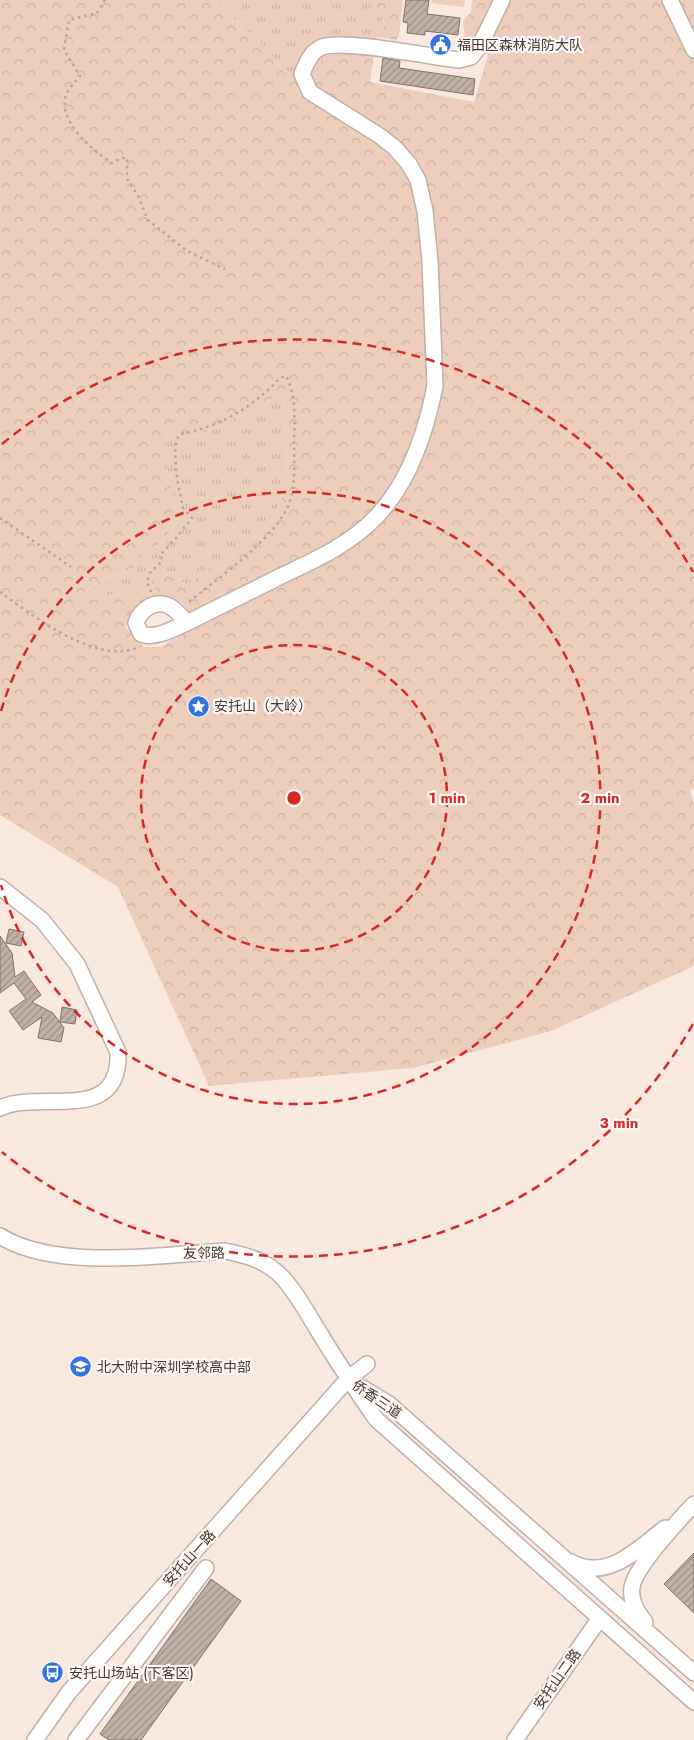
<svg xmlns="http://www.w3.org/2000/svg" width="694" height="1740" font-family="Jost,'Noto Sans SC',sans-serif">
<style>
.grass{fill:url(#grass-tufts)}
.forest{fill:url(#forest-crowns);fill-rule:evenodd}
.green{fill:#edcebd}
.building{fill:url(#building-hatch);stroke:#82726a}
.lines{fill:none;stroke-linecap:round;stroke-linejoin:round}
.minor-casing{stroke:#c0b0a6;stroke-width:18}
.path{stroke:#b4a79f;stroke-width:2.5;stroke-dasharray:2.5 4;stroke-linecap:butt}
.minor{stroke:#fff;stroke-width:15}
.ring{fill:none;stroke:#d62828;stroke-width:2.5;stroke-dasharray:9 6}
.labels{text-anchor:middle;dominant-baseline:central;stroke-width:4.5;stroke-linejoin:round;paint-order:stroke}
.poi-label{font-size:14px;fill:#403935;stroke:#fff7f3;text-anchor:start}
.street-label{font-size:14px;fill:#403935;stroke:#fff7f3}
.centre{fill:#d62828;stroke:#fff7f3;stroke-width:2.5}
.ring-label{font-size:15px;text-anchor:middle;font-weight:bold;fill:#d62828;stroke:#fff7f3;stroke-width:4.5;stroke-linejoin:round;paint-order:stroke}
</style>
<defs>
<pattern id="grass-tufts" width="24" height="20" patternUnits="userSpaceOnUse" patternTransform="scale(1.25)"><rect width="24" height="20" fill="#edcebd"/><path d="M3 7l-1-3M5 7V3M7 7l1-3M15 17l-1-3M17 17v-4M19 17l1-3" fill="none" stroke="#ccb2a3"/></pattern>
<pattern id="forest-crowns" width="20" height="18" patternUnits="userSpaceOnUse" patternTransform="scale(1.25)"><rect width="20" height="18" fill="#edcebd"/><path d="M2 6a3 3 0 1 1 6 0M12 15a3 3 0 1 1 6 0" fill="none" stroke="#ccb2a3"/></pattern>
<pattern id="building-hatch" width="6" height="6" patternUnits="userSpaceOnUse" patternTransform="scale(1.25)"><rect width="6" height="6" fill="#c1b0a7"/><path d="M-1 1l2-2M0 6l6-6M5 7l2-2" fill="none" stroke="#9e9089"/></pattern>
</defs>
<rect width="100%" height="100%" fill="#f9e8de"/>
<path class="grass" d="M212 0H373L385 25 377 37 374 55 290 81 268 50Z
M282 392 285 407 287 483 272 522 226 561 217 562 186 585 174 574 154 588 159 596 153 598 145 589 125 596 115 593 96 601 87 597 84 593C97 581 113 574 131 572L145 551 161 543 178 521C172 498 161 455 168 432 170 426 174 420 177 415L186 423 191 439 263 405Z"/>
<path class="forest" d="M0 0H212L268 50 290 81 315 73 324 56 339 52 374 55 370 82 474 102 488 55 465 41 463 21 471 12 472 0H694V789L690 791 694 804V966L551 1031 413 1068 209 1086 118 887 0 815ZM282 392 285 407 287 483 272 522 226 561 217 562 186 585 174 574 163 568 153 574 154 588 159 596 163 595 182 603 187 609 193 628 160 647H144L125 627 151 596 145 589 125 596 116 593 96 600 87 597 84 593C97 580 113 574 131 572L145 551 161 543 178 521C172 498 162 455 168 432 170 426 174 420 177 415L186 423 190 439 263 405Z
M373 0H403L399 36 396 40 377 37 385 24Z"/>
<path class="green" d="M432 0H465L464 7 431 3Z"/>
<path class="building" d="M406 0H429L427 14 460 18 458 35 425 31V35L407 33 408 23 403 22Z
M383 58 400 61 399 68 475 79 473 95 380 81Z
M9 929 24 932 21 946 6 943Z
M0 936 12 953 15 977 24 971 41 995 32 1002 53 1013 64 1028 61 1042 38 1038 42 1017 23 1030 9 1011 26 999 14 983 0 993Z
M62 1007 77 1010 75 1024 60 1022Z
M694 1553V1613L664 1584Z
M211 1579 241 1601 141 1740H109L100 1734Z"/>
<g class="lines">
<defs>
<path id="minor" d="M670 0 694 50
M187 622C181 617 176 609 169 606 155 599 140 610 136 623L141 634C157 640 178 626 193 620 222 605 252 591 281 576 315 560 351 544 377 516 410 481 426 432 435 386L430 261 425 211 418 180 409 164 395 148 380 136 310 92 302 74C306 64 311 51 322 47 342 39 432 57 459 60L471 57 479 47 502 0
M0 887 42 920 77 964 118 1052C121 1126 41 1089 0 1108
M0 1236C56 1271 161 1255 225 1251 245 1255 265 1260 280 1275 296 1291 307 1313 319 1332 337 1362 356 1390 376 1419L694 1702
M354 1383 389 1404 694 1673
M571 1562C607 1582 638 1549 665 1528
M645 1622C637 1612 630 1601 632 1587 635 1567 679 1520 694 1504
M35 1740 69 1692 348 1379 367 1364
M76 1740 206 1568
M515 1740 600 1618"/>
</defs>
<use href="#minor" class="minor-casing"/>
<path class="path" d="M105 0 97 13 69 20 64 50 80 76C76 81 68 89 66 95 57 121 93 151 112 163L121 158H127V179L138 196 148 220 187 251 225 269
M0 518 71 567
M0 592C33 616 97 666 139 647
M151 592 147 582 150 573 162 561 161 554 176 538 192 518 183 508 177 479 175 452 177 439 180 434C220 427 253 407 280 378L286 376C296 395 295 418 294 440 294 460 296 481 290 501 280 535 215 581 187 603"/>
<use href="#minor" class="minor"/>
</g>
<g class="ring">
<circle cx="294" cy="798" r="153"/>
<path d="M1 711A306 306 0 1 1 1 885"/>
<path d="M693 1024A459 459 0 0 1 2 1152M2 444A459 459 0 0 1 693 572"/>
</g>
<defs>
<symbol id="civic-disc" viewBox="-11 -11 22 22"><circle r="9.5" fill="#3374e2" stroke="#fff7f3"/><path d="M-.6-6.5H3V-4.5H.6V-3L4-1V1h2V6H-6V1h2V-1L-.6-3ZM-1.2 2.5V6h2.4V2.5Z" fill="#fff"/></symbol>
<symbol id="sight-disc" viewBox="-11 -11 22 22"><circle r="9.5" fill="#3374e2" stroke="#fff7f3"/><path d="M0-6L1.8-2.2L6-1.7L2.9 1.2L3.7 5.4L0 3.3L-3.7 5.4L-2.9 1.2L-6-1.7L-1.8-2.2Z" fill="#fff"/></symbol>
<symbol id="school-disc" viewBox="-11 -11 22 22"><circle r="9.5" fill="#3374e2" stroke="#fff7f3"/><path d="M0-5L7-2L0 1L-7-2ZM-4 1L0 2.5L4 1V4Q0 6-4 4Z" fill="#fff"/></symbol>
<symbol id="bus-disc" viewBox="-11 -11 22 22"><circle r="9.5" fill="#3374e2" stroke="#fff7f3"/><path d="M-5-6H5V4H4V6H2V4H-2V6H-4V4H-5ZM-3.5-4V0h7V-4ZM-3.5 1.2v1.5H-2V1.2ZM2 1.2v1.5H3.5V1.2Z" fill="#fff"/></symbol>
</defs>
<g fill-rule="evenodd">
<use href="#civic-disc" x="428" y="32" width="25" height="25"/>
<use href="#sight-disc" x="186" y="694" width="25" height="25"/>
<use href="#school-disc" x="68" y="1354" width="25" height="25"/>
<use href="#bus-disc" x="40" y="1660" width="25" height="25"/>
</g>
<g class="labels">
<g class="poi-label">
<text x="457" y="45">福田区森林消防大队</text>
<text x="214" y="706">安托山（大岭）</text>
<text x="97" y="1367">北大附中深圳学校高中部</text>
<text x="69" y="1673">安托山场站 (下客区)</text>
</g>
<g class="street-label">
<text transform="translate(204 1253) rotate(-1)">友邻路</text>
<text transform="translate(377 1399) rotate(34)">侨香三道</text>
<text transform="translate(189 1558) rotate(-48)">安托山一路</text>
<text transform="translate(557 1679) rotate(-55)">安托山二路</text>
</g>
</g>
<circle cx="294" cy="798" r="8" class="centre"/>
<g class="ring-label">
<text x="447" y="803">1 min</text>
<text x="600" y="803">2 min</text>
<text x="619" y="1128">3 min</text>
</g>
</svg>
